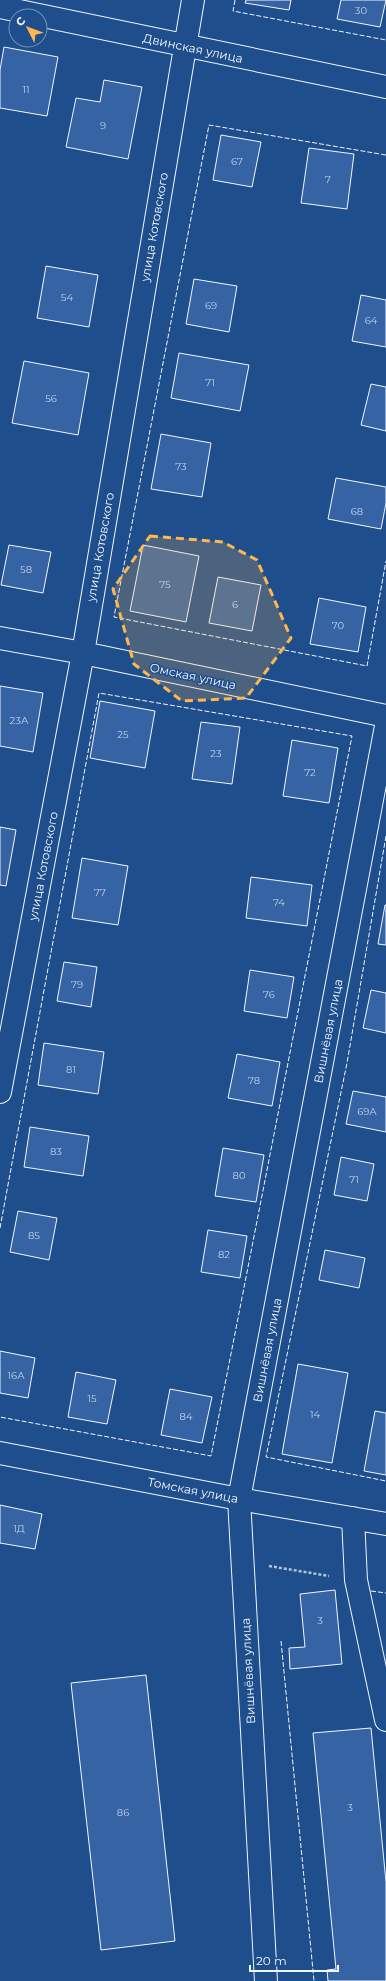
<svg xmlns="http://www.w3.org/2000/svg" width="386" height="1981" font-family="Montserrat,sans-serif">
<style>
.building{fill:#3563a3;stroke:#f2f6ff}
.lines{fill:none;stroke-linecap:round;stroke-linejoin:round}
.minor-casing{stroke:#f2f6ff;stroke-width:24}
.path{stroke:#b3c4dc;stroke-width:2.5;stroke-dasharray:3 2;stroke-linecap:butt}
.minor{stroke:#1f4e8c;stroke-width:22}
.fence{stroke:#f2f6ff;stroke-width:1;stroke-dasharray:5 2;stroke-linecap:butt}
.marked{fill:#ffb74d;fill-opacity:0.2;stroke:#ffb74d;stroke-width:3;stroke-dasharray:8 5;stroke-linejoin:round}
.labels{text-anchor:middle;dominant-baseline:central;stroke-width:3;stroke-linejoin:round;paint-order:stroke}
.number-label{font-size:10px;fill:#c3d1e8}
.street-label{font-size:12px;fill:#f2f6ff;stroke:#1f4e8c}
</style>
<rect width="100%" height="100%" fill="#1f4e8c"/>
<path class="building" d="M246 0H291L289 10 245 3Z
M341 0H386L380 27 337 19Z
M4 47 58 57 47 116 0 108V70Z
M104 80 142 87 128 159 66 147 76 98 100 102Z
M221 135 261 142 252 187 213 180Z
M309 148 354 154 347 209 301 203Z
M46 266 98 275 89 327 37 318Z
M194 279 237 286 229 332 186 324Z
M361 295 386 300V347L352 341Z
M179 353 249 365 240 411 171 398Z
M24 361 89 373 78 435 12 423Z
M371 384 386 387V431L361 425Z
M161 434 211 443 202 497 151 489Z
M336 478 386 487V503L381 529 328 519Z
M9 545 51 552 43 593 1 585Z
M143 545 199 556 186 622 130 611Z
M218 577 261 585 252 631 209 623Z
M319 598 366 607 358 652 310 644Z
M0 686 43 693 33 752 0 746Z
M100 701 155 711 145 768 90 758Z
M201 722 240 727 232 784 192 779Z
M292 740 338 748 329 803 283 796Z
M0 827 16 830 6 886 0 885Z
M82 858 128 866 118 925 72 918Z
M251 877 312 885 307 926 246 918Z
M385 905H386V945L378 944Z
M64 962 97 967 91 1007 57 1001Z
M250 970 294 977 287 1018 244 1011Z
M371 990 386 993V1033L363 1028Z
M44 1043 104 1052 98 1094 38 1085Z
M237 1054 280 1062 272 1106 228 1098Z
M353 1091 386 1097V1132L346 1124Z
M30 1127 89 1136 83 1176 24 1167Z
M223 1148 264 1155 256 1202 215 1196Z
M341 1157 374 1164 367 1201 334 1195Z
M18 1211 57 1218 49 1260 10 1252Z
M208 1230 247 1236 240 1278 201 1272Z
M325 1250 365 1258 359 1288 319 1280Z
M0 1351 35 1358 28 1398 0 1393Z
M298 1364 348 1373 332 1463 282 1454Z
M76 1372 116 1380 107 1424 68 1417Z
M170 1389 212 1397 202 1443 161 1435Z
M375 1411 386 1413V1475L364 1471Z
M0 1505 42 1514 35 1549 0 1543Z
M335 1590 342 1664 290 1669 289 1648 305 1647 300 1594Z
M146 1675 175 1941 101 1950 71 1683Z
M371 1728 386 1882V1981H328L327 1970 336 1969 313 1733Z"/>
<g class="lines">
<defs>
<path id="minor" d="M0 7 386 87
M0 638 83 653 386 716
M0 1092 83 653 193 0
M0 1453 239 1499 386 1524
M353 1518 356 1580 386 1720
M266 1981 239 1499 386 726"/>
</defs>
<use href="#minor" class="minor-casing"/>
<path class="path" d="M269 1566 329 1576"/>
<use href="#minor" class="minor"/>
<path class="fence" d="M235 0 233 11 386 40
M386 155 209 125 114 617 367 666 386 561
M386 836 347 1063 266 1457 386 1481
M0 1228 99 693 352 736 211 1456 0 1417
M371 1591 386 1593
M281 1641 314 1981"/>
</g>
<path class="marked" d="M150 536 223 542 257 560 291 638 246 698 182 701 134 664 113 589Z"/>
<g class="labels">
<g class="number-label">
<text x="361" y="10">30</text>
<text x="26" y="89">11</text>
<text x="103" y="125">9</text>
<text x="237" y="161">67</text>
<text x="328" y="179">7</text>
<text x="67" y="297">54</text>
<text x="211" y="305">69</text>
<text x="371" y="320">64</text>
<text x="210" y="382">71</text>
<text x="51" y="398">56</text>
<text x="181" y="466">73</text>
<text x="357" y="511">68</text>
<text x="26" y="569">58</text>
<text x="165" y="584">75</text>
<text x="235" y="604">6</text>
<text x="338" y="625">70</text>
<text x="19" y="720">23А</text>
<text x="123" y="734">25</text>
<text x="216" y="753">23</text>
<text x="310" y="772">72</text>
<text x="100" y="892">77</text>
<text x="279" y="902">74</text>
<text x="77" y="984">79</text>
<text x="269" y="994">76</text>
<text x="71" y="1069">81</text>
<text x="254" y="1080">78</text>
<text x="367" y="1111">69А</text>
<text x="56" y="1151">83</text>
<text x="239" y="1175">80</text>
<text x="354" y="1179">71</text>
<text x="34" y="1235">85</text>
<text x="224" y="1254">82</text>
<text x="16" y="1375">16А</text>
<text x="92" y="1398">15</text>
<text x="315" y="1414">14</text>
<text x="186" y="1416">84</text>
<text x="19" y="1528">1Д</text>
<text x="320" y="1620">3</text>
<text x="350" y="1807">3</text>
<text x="123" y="1812">86</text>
</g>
<g class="street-label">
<text transform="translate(193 48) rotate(12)">Двинская улица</text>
<text transform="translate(154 227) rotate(-80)">улица Котовского</text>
<text transform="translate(100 547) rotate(-80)">улица Котовского</text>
<text transform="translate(193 676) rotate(12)">Омская улица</text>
<text transform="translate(43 866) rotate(-79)">улица Котовского</text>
<text transform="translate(328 1031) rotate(-79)">Вишнёвая улица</text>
<text transform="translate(267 1350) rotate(-79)">Вишнёвая улица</text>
<text transform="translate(193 1490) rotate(11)">Томская улица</text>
<text transform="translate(248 1671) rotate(-93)">Вишнёвая улица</text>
</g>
</g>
<g transform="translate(28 28) rotate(312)"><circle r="19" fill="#1f4e8c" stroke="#7391ba"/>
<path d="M0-3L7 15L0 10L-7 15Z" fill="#ffb74d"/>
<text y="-6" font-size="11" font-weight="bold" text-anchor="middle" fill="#f2f6ff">С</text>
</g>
<path d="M250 1965v6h88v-6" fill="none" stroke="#f2f6ff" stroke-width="2"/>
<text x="256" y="1965" font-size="12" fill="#f2f6ff" stroke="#1f4e8c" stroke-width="3" paint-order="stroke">20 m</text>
</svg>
